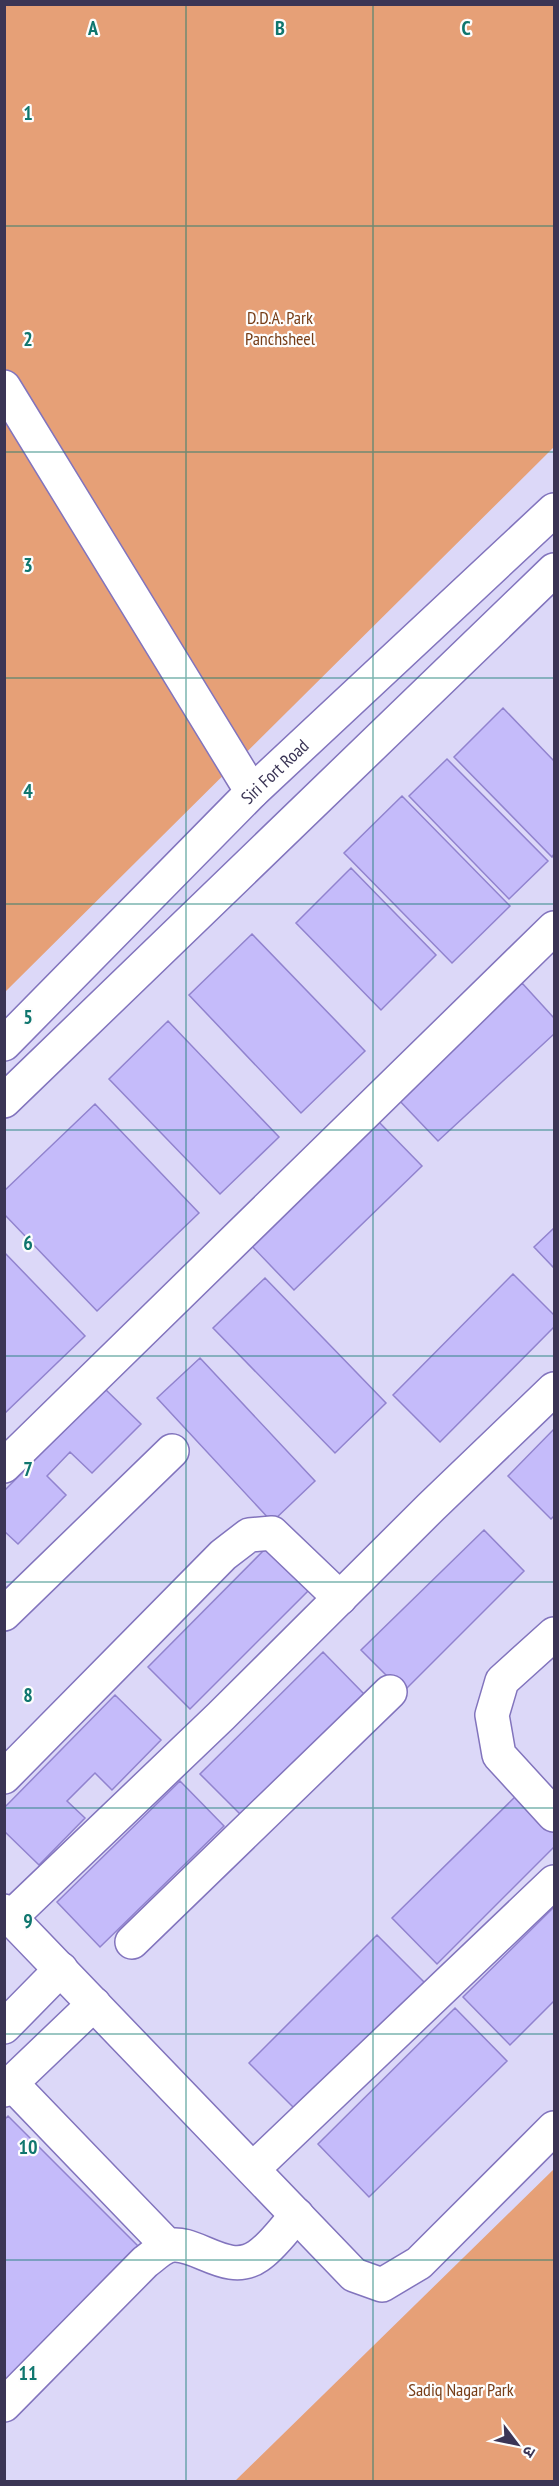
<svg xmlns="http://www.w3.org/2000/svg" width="559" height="2486" font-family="'PT Sans Narrow','Noto Sans Devanagari',sans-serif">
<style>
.green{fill:#e6a077}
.building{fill:#c5bbfa;stroke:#9183ce;stroke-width:1.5}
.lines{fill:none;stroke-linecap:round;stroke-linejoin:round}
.minor-casing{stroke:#8274bd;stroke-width:36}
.minor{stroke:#fff;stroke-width:33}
.grid{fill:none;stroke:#0f766e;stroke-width:1.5;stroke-opacity:0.55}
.labels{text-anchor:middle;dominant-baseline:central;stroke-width:4.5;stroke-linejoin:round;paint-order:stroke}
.park-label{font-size:18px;fill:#773e18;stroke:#fdfdfd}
.street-label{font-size:18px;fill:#3b3555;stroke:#fdfdfd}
.grid-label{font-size:20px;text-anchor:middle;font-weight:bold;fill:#0f766e;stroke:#fdfdfd;stroke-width:4.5;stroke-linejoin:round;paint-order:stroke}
</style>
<rect width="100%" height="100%" fill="#dcd8f8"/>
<path class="green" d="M5 5H554V447L5 992Z
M554 2169V2481H235Z"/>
<path class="building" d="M503 708 554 761V854L552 857 454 757Z
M447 759 548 861 509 899 409 796Z
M402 796 510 906 452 963 344 853Z
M351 868 436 955 381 1010 296 923Z
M252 934 365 1051 301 1113 189 995Z
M522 983 554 1018V1034L438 1141 397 1098Z
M168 1021 279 1137 220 1194 109 1079Z
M95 1104 199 1213 97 1311 4 1214V1191Z
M376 1119 422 1166 294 1290 248 1242Z
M554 1228V1268L534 1247Z
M4 1252 85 1336 4 1414Z
M513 1274 554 1315V1327L440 1442 393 1395Z
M265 1278 386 1403 335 1453 213 1328Z
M200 1358 315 1481 272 1522 157 1398Z
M105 1389 141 1424 92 1473 70 1452 47 1476 66 1495 18 1544 4 1531V1491Z
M554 1429V1516L551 1519 508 1476Z
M484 1530 524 1571 403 1692 361 1650Z
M271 1543 314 1585 190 1709 148 1667Z
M323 1652 364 1694 241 1815 200 1774Z
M115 1695 161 1740 112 1790 95 1773 67 1801 85 1818 39 1865 4 1831V1808Z
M180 1781 224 1826 100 1947 57 1902Z
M520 1792 554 1827V1847L437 1964 392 1918Z
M554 1907V2001L510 2045 463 1997Z
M377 1935 425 1983 296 2110 249 2063Z
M455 2008 507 2061 369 2197 318 2144Z
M8 2116 143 2251 4 2390V2120Z"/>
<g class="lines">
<defs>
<g id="minor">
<path d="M4 387 252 792"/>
<path id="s1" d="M4 1044 252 792 554 510"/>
<path d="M4 1101 554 570"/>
<path d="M4 1466 554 928"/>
<path d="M4 1614 172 1451"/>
<path d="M554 1634 502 1681 492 1715 499 1755 554 1815"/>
<path d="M4 1777 223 1555 249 1535 272 1533 340 1598"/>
<path d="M4 1911 354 2275 382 2285 419 2263 554 2128"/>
<path d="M11 1917 221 1716 431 1507 554 1389"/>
<path d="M132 1942 390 1692"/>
<path d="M4 2027 61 1969"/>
<path d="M11 2083 168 2246"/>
<path d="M4 2090 94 2004"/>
<path d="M253 2169 554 1882"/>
<path d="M4 2405 145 2262C152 2257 160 2249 168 2246 194 2238 227 2278 258 2256 273 2246 285 2228 297 2215"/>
</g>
</defs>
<use href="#minor" class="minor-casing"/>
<use href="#minor" class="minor"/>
</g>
<path class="grid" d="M186 4V2482M373 4V2482M4 226H554M4 452H554M4 678H554M4 904H554M4 1130H554M4 1356H554M4 1582H554M4 1808H554M4 2034H554M4 2260H554"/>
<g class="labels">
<g class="park-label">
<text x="280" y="317">D.D.A. Park<tspan x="280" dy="21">Panchsheel</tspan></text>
<text x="461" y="2389">Sadiq Nagar Park</text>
</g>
<g class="street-label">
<text stroke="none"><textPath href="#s1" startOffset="384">Siri Fort Road</textPath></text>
</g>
</g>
<g class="grid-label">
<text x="93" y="35">A</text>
<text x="280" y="35">B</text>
<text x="466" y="35">C</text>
<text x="28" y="120">1</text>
<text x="28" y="346">2</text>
<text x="28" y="572">3</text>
<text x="28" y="798">4</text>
<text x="28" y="1024">5</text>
<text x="28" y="1250">6</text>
<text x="28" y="1476">7</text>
<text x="28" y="1702">8</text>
<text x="28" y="1928">9</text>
<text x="28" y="2154">10</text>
<text x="28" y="2380">11</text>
</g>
<rect width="559" height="2486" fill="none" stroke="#3b3555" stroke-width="12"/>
<g transform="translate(517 2444) rotate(122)" stroke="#fdfdfd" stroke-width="4.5" paint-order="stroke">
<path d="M0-4.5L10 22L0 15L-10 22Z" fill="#3b3555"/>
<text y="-9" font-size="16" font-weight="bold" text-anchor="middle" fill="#3b3555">उ</text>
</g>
</svg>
